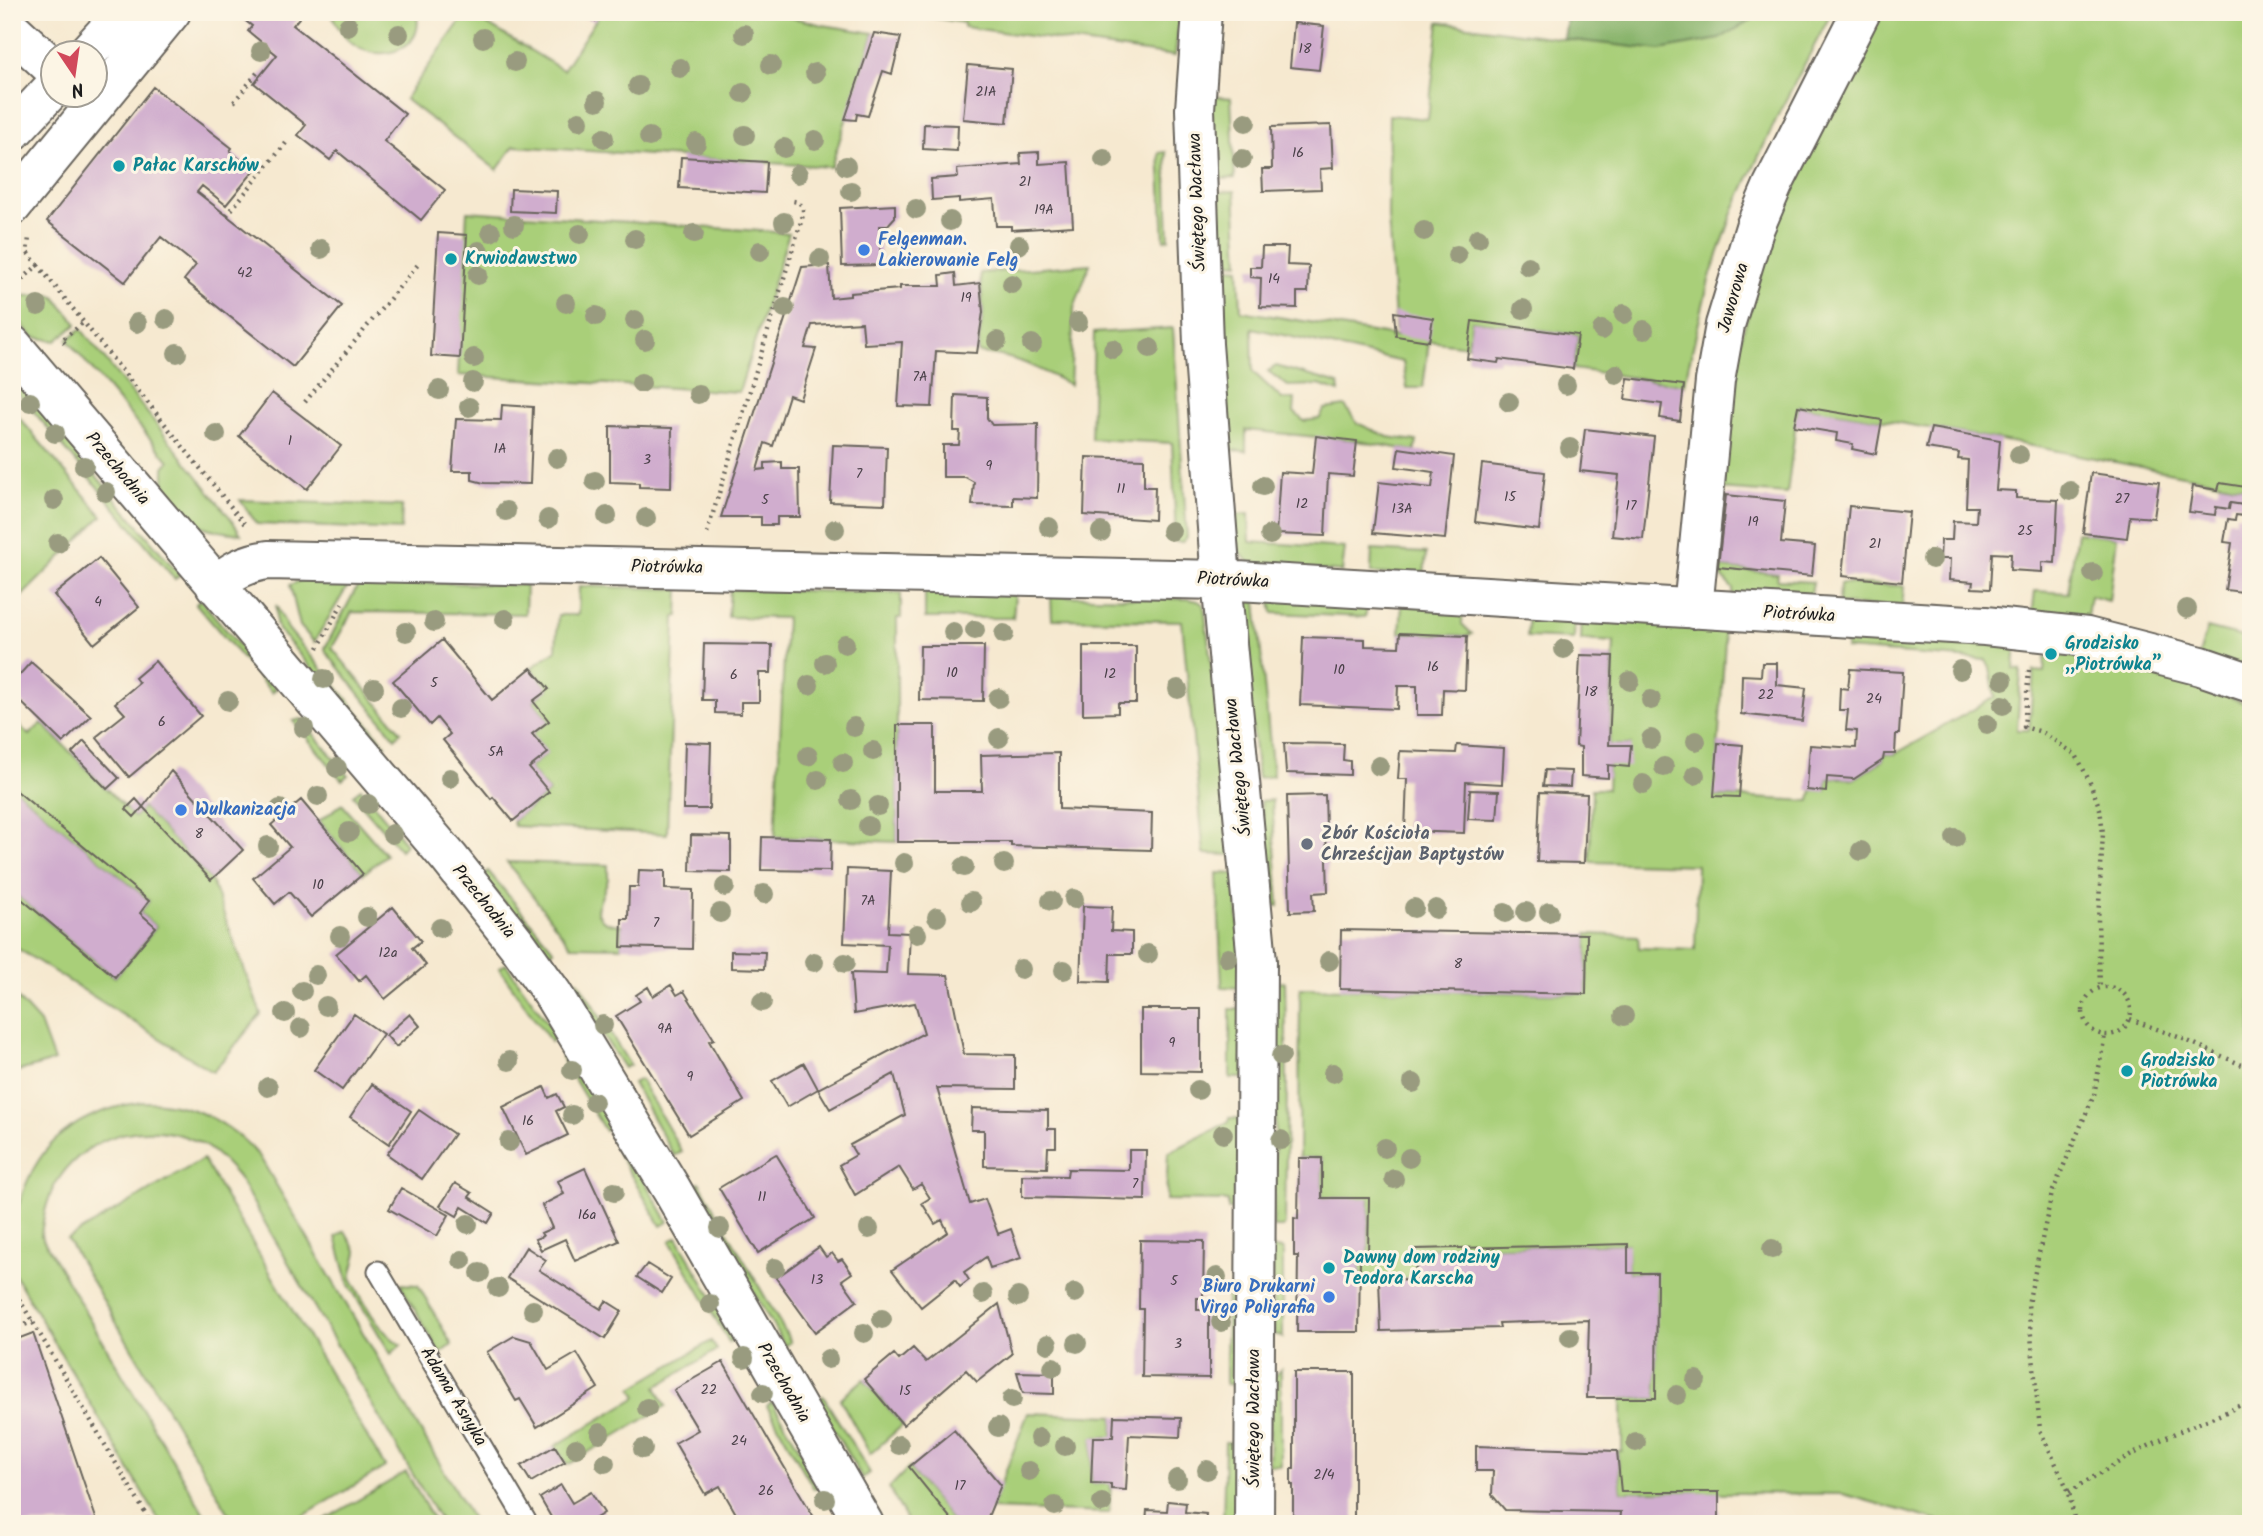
<svg xmlns="http://www.w3.org/2000/svg" width="2263" height="1536" font-family="Kalam,sans-serif">
<style>
.green{fill:#a9cf79;stroke:#62764a;stroke-width:2}
.forest{fill:#86b269;stroke:#516742;stroke-width:2}
.building{fill:#d0adce}
.lines{fill:none;stroke-linecap:round;stroke-linejoin:round}
.service-casing{stroke:#68645b;stroke-width:23}
.minor-casing{stroke:#68645b;stroke-width:42}
.tertiary-casing{stroke:#68645b;stroke-width:42}
.path{stroke:#68645b;stroke-width:4.5;stroke-dasharray:2 5;stroke-linecap:butt}
.service{stroke:#fff;stroke-width:19}
.minor{stroke:#fff;stroke-width:38}
.tertiary{stroke:#fff;stroke-width:38}
.tree{fill:#999b7f}
.culture-dot{fill:#0f9aa8;stroke:#fcf5e5;stroke-width:2.5}
.shop-dot{fill:#3f7fe0;stroke:#fcf5e5;stroke-width:2.5}
.worship-dot{fill:#6b7280;stroke:#fcf5e5;stroke-width:2.5}
.labels{text-anchor:middle;dominant-baseline:central;stroke-width:6;stroke-linejoin:round;paint-order:stroke}
.number-label{font-size:14px;fill:#494048}
.culture-label{font-size:18px;font-weight:bold;fill:#0d838f;stroke:#fcf5e5;text-anchor:start}
.street-label{font-size:18px;fill:#1c1c1c;stroke:#fcf5e5}
.shop-label{font-size:18px;font-weight:bold;fill:#366cbe;stroke:#fcf5e5;text-anchor:start}
.worship-label{font-size:18px;font-weight:bold;fill:#5b616d;stroke:#fcf5e5;text-anchor:start}
</style>
<rect width="100%" height="100%" fill="#fcf5e5"/>
<filter id="ink" filterUnits="userSpaceOnUse"><feTurbulence type="fractalNoise" baseFrequency=".0143" numOctaves="2"/><feDisplacementMap in="SourceGraphic" scale="14" xChannelSelector="R" yChannelSelector="G"/><feConvolveMatrix kernelMatrix="1 2 1 2 8 2 1 2 1" color-interpolation-filters="sRGB"/></filter>
<filter id="wash" filterUnits="userSpaceOnUse"><feTurbulence type="fractalNoise" baseFrequency=".00686" numOctaves="4" result="noise"/><feDisplacementMap in="SourceGraphic" scale="28" xChannelSelector="R" yChannelSelector="G"/><feGaussianBlur stdDeviation="1.57" result="paint"/><feColorMatrix in="noise" values="0 0 0 0 0 0 0 0 0 0 0 0 0 0 0 0 0 1.4 0 .05"/><feComposite in="paint" operator="in"/></filter>
<g filter="url(#wash)">
<rect width="100%" height="100%" fill="#f6e9d0"/>
<path class="green" d="M331 12H416C427 47 384 63 357 47 345 40 336 25 331 12Z
M467 12 563 70 601 12H769L823 25 874 33 831 167 514 146 497 170 405 99Z
M900 12H1180L1175 56 964 27V23Z
M1568 12H1832L1781 109 1735 207 1709 280 1684 385 1573 369 1578 335 1472 321 1468 346 1429 341 1423 388H1407L1403 362 1252 328 1253 372 1282 399H1295L1294 412 1304 421 1319 419 1325 409 1345 406 1357 423 1388 437 1417 441 1415 451 1357 441 1246 430V451L1228 450 1218 266 1239 268 1241 311 1396 336 1388 216 1389 115 1428 119 1439 22 1564 39Z
M1880 12H2251V488L2000 440 1798 406 1787 494 1719 489 1735 358 1779 211Z
M1211 96 1231 98 1235 178 1220 179 1221 154 1211 137Z
M1166 152 1169 239 1164 240 1159 153Z
M1235 191 1239 263 1217 261 1220 192Z
M467 211 789 233 739 392 458 375Z
M1090 264 1074 308 1070 385C1037 368 1015 355 977 353L983 312 980 273Z
M50 295 55 297 77 324 56 341 33 337 12 313V305L22 296Z
M1173 328 1187 537 1183 542H1176L1172 443 1091 439 1094 333Z
M81 329 232 520 241 534C202 530 193 526 167 496L164 492V467L169 461 67 340Z
M1276 366 1339 384V392L1319 385 1288 386 1268 371Z
M12 376 180 575 175 579 12 386Z
M12 409 102 516 12 606Z
M240 500 402 506 401 530 257 524Z
M1249 514 1250 542 1345 548 1342 572 1256 565C1232 554 1235 538 1232 515Z
M2077 532 2117 537 2109 601 2090 596 2086 623 2032 616 2035 591 2068 593Z
M1372 550 1426 553 1424 576 1371 573Z
M1718 567 1778 574 1777 580 1813 582 1810 601 1733 596V589L1720 575Z
M305 578 351 581 314 642 300 626 290 585Z
M360 581 526 585 525 614 352 612 332 648 401 732 395 738 326 652 325 648Z
M1840 583 1904 586 1902 608 1839 604Z
M579 586 679 589 678 616 675 617 667 834 514 826 513 821 549 792 529 768 547 753 532 734 548 720 533 701 548 689 531 668 556 650 558 615H578Z
M730 589 901 593V618H897V842L775 837 786 618 728 617Z
M925 593 1015 595 1013 618H925Z
M1051 596 1189 599 1198 601 1204 605 1234 855 1204 854 1182 621 1052 619Z
M1270 596 1369 601 1365 617 1273 613Z
M200 599 276 689 272 693 196 604Z
M1256 601 1273 776 1258 778 1239 604Z
M1402 604 1463 607 1462 624 1472 634 1467 636 1400 633Z
M276 605 288 629 386 745 379 750 279 630 276 623Z
M1529 612 1575 614 1574 639 1527 637Z
M1582 614 1721 622 1725 640 1715 796 1810 801 1812 790 1826 791 1827 777 1854 779 1883 760 1884 754H1895L1995 697 1990 668 1986 660 1846 649V632L2016 641 2014 669 2021 670 2017 730H2029L2034 671 2044 672 2045 657H2058L2059 644 2175 674 2251 706V1524H1949L1843 1494 1621 1492 1617 1451H1622V1398H1656V1273H1628L1627 1244 1415 1249 1416 1279H1360V1257H1368L1369 1199 1322 1198V1158H1299L1300 988 1586 994 1587 934 1638 936 1639 948 1695 950 1697 865 1590 862 1592 789H1607L1608 765 1630 745H1609L1614 642 1581 640Z
M2207 628 2251 639V673L2199 655Z
M12 718 29 735 42 723 134 817 143 807 211 880 261 1014 213 1072 12 945V891L115 977 156 927 140 913 149 901 12 787Z
M301 719 348 775 342 780 293 721Z
M361 789 406 844 400 850 353 795Z
M1272 800 1279 906 1269 904 1261 801Z
M342 804 386 855 363 874 319 821Z
M507 862 608 865V879L597 909C600 923 609 924 622 925L621 947 571 946Z
M488 871 554 950 547 955 483 876Z
M1217 873 1235 874 1243 988 1222 987Z
M506 964 557 1036 551 1042 499 968Z
M578 981 630 1065 624 1068 570 984Z
M1285 982 1287 1085 1285 1224 1283 1227H1273L1276 1083 1273 983Z
M18 999 40 1023 54 1061 12 1073V1005Z
M1230 1009H1243L1244 1078H1230Z
M567 1052 612 1126 605 1131 561 1057Z
M640 1079 682 1152 674 1156 633 1083Z
M142 1102C191 1102 228 1120 260 1157L475 1524H442L238 1177C227 1164 216 1152 202 1144 152 1117 89 1132 58 1180 47 1197 43 1216 41 1236L210 1524H161L12 1270C12 1258 10 1243 12 1232 27 1155 62 1114 142 1102Z
M1229 1118 1244 1119 1243 1209H1228V1201L1166 1200 1168 1153 1229 1122Z
M623 1143 668 1222 661 1226 615 1148Z
M203 1159 385 1467 290 1524H235L67 1239Z
M699 1182 791 1342 785 1346 692 1186Z
M345 1231 357 1252 351 1278C366 1304 375 1328 401 1345L391 1354 349 1285 336 1237Z
M677 1237 735 1337 729 1342 670 1241Z
M1272 1248 1283 1249V1338L1274 1334Z
M400 1284 418 1285 452 1345 440 1353Z
M1227 1290H1241L1239 1385 1226 1384Z
M711 1341 717 1350 656 1387 666 1406 567 1465 555 1446 637 1397 632 1388Z
M1281 1369V1466L1269 1465 1271 1379Z
M864 1379 903 1425 870 1454 840 1399Z
M823 1396 870 1473 862 1478 817 1401Z
M772 1402 821 1485 814 1489 767 1406Z
M1028 1413 1114 1416 1113 1437H1093L1091 1483 1111 1484 1109 1513 991 1509Z
M1225 1442 1238 1443 1236 1524H1223Z
M909 1467 955 1524H909L889 1488Z
M406 1472 436 1524H317Z"/>
<path class="forest" d="M1568 12H1765L1719 39 1660 50 1564 39Z"/>
<g id="blocks">
<path class="building" d="M234 12H304L293 25 405 114 384 141 445 190 421 220 337 151 330 160 298 135 306 125 254 83 277 55 248 31 252 26Z
M564 12H601L595 21Z
M1294 23 1324 26 1319 70 1290 67Z
M874 33 901 37 892 74 883 71 868 116 857 114 856 120 845 119Z
M968 65 1012 69 1007 123 963 119Z
M153 87 232 148 230 151 254 171 226 205 202 186 197 192 342 306 293 367 184 280 196 265 161 237 125 282 47 221Z
M924 124 958 125 957 151 923 149Z
M1331 125 1333 168 1320 169 1321 189 1263 191 1262 169H1272L1271 127Z
M1039 152V164L1069 162 1073 226 1011 230V226H996L994 199 959 202V198L932 200 931 179 958 177 957 169 1021 164 1020 153Z
M681 157 767 162 765 193 679 188Z
M511 189 557 191 556 213 510 211Z
M895 205V217L887 226H879L881 265 842 266 840 208Z
M438 233 467 235 460 358 431 356Z
M1262 247H1288L1287 265 1309 266 1308 292H1297V308L1260 307 1261 278 1250 277V267H1261Z
M829 265 831 298 850 296V293L900 289V286H941L940 275 955 273 956 286 980 283 983 312 977 353 936 351 932 407 898 406 902 342 864 344 862 322 812 325 805 348 816 349 800 399 789 395 773 446 765 443 757 470 765 469V463L782 462V469H799L800 517H777V525H761V517H721L802 267Z
M1394 312 1433 318 1429 341 1396 336Z
M1472 321 1578 335 1573 369 1499 359 1498 363 1467 359Z
M1628 378 1684 385 1680 421 1660 418 1662 404 1625 399Z
M272 393 341 446 307 489 239 436Z
M955 395 987 397V418L992 425 1038 424 1037 498 1013 497V506L972 505 974 482 965 477H943V445H959L960 431H954Z
M502 405 533 407 530 484 484 483 472 480V471H452L456 419 501 420Z
M1798 406 1882 420 1876 454 1852 449 1853 444 1836 441 1837 433 1794 426Z
M610 426 672 428 671 488 639 487V483L610 482Z
M1931 428 2000 440 1996 490 2016 491V498L2058 500 2055 563 2042 562V572L2010 570 2011 554 1992 553 1990 589 1972 588 1973 582 1949 580 1950 559H1940L1941 540H1952L1953 521 1976 522 1977 507H1966L1968 460 1958 459 1959 453 1926 448Z
M1585 429 1654 437 1643 539 1612 536 1619 475 1580 471Z
M1316 436 1357 441 1353 476 1328 474 1325 536 1276 534 1280 472 1312 474Z
M833 445 887 447 885 504 830 502Z
M1399 448 1454 456 1445 539 1373 533 1379 482 1432 488 1434 472 1396 467Z
M1086 457 1144 459V487H1155L1154 520 1084 515Z
M1482 464 1545 472 1539 530 1475 522Z
M2091 473 2159 482 2154 518 2130 516 2127 538 2083 533Z
M2220 483 2246 487 2244 505 2230 503 2229 509 2216 507 2215 515 2189 512 2193 486 2218 490Z
M1726 495 1785 501 1781 543 1815 546 1812 576 1718 567Z
M1849 506 1909 512 1902 582 1842 576Z
M2236 515 2251 517V593L2225 590 2232 543 2224 542 2228 519 2235 520Z
M99 558 139 607 94 644 54 595Z
M1400 633 1467 636 1465 690 1443 689 1442 715H1417V686H1398L1397 709 1300 705 1303 637 1365 639V646L1399 647Z
M442 640 492 700 531 668 549 689 533 701 549 721 532 734 548 753 529 768 549 792 513 821 493 797 491 799 443 740 450 734 437 718 430 725 393 681Z
M704 644 772 645 771 673H759V702H741V714L715 713V700H702Z
M920 646H984L983 701 919 700Z
M1083 646H1136V703H1118V713L1083 714Z
M1580 655 1613 656 1609 745H1631L1629 767 1608 765V778L1581 776V747L1576 746Z
M155 661 201 716 129 777 96 737 125 714 115 703 139 683 135 678Z
M31 662 91 716 63 743 12 693V683Z
M1762 663H1777V685L1806 688 1802 721 1741 714 1742 675 1761 676Z
M1850 669 1903 672 1899 734H1896L1895 754H1884L1883 760 1854 779 1827 777 1826 792 1807 790 1810 745 1856 748 1857 731 1846 730 1848 710H1839L1840 688 1848 689Z
M897 725H935V791H982L981 755 1059 753V809L1152 813 1151 850 1011 846V842H897Z
M84 741 119 778 107 789 72 753Z
M685 742 711 743 709 809H683Z
M1284 743 1344 744 1343 760 1350 761V775L1286 773Z
M1718 743 1743 745 1739 797 1714 796Z
M1457 745 1504 748 1502 784 1466 782 1464 833 1405 831 1407 779H1398L1400 751 1456 753Z
M1545 770 1571 771 1570 787 1543 786Z
M171 771 243 850 211 880 143 807 134 817 126 809 136 799 143 807Z
M12 787 149 901 140 913 156 927 115 977 12 891Z
M1470 790 1499 791 1497 820 1468 819Z
M1540 792 1587 794 1584 863 1537 862Z
M1325 795 1328 892 1313 893 1314 911 1290 912 1287 796Z
M301 800 363 874 311 917 289 892 275 904 253 878 290 847 271 825Z
M691 835 731 836V872L690 871Z
M762 837 831 839 830 871 761 870Z
M847 869 891 871 888 932 910 933 908 974 948 975 964 1054 1015 1055V1089L937 1088 970 1204 985 1199 998 1234 1011 1229 1021 1258 990 1268 986 1257 964 1272 969 1280 960 1287 955 1280 921 1307 892 1270 948 1232 942 1220 935 1224 922 1203 930 1198 921 1184 913 1189 899 1167 855 1195 839 1165 856 1155 850 1145 905 1115 894 1074 830 1109 818 1089 787 1107 772 1081 804 1063 818 1089 924 1033 915 1003 854 1014 851 973 886 974 888 945 844 943Z
M639 870 665 871V889L693 890 692 949 621 947 622 919H628L629 887H638Z
M1083 906 1112 907 1111 931 1132 932V954H1110L1109 982 1080 981Z
M393 907 421 941 412 948 426 965 385 999 366 975 359 981 336 954Z
M1341 930 1587 934 1586 994 1340 989Z
M731 951 765 952 764 969 731 968Z
M671 985 677 995 684 991 714 1039 709 1041 744 1101 689 1135 616 1016 640 1001 636 995 648 987 653 996Z
M1141 1009H1201V1072L1141 1071Z
M354 1014 383 1034 342 1090 314 1070Z
M410 1014 420 1026 396 1047 386 1035Z
M372 1084 411 1111 389 1144 350 1117Z
M544 1087 549 1098 557 1094 564 1107 556 1111 568 1135 526 1155 503 1107Z
M972 1108 1048 1110V1129H1056V1147H1048L1047 1168 984 1166V1130H971Z
M419 1110 454 1134 422 1179 387 1154Z
M1129 1150H1146L1145 1200 1022 1197V1175L1067 1176 1068 1169 1129 1170Z
M776 1154 815 1218 758 1253 719 1188Z
M1299 1158H1322V1198H1369L1368 1257H1360L1359 1332H1297L1298 1256H1294V1218L1298 1219Z
M585 1168 619 1241 575 1261 565 1239 541 1250 535 1239 543 1236 541 1233 552 1228 542 1205 564 1194 558 1181Z
M455 1183 472 1193 469 1197 494 1213 488 1223 462 1207 457 1216 440 1206Z
M401 1188 449 1215 437 1236 389 1209Z
M1140 1240 1204 1241 1203 1298H1197V1310H1209V1378L1142 1377 1143 1309H1139Z
M1628 1244V1273H1657L1656 1398H1587L1589 1320 1499 1323 1500 1328 1381 1331 1379 1280 1416 1279 1415 1249Z
M526 1247 546 1260 539 1270 601 1309 606 1301 622 1311 605 1339 507 1278Z
M819 1247 826 1257 832 1253 838 1261 842 1259 852 1273 842 1280 857 1301 815 1332 776 1278Z
M647 1264 671 1279 662 1293 637 1277Z
M999 1304 1012 1354 977 1382 966 1370 903 1425 864 1379 894 1354 899 1360 913 1348 926 1362Z
M33 1333 98 1524H12V1341Z
M514 1336 531 1341 548 1370 577 1353 598 1388 537 1427 520 1399 516 1401 487 1352Z
M723 1362 776 1453 818 1524H742L720 1486 705 1494 675 1443 698 1430 674 1390Z
M1017 1372 1054 1373V1394L1023 1393Z
M1294 1372H1354V1524H1293V1485H1291V1469H1294Z
M1114 1416 1181 1418 1180 1437 1129 1435 1126 1490 1111 1489V1484L1091 1483 1093 1437H1113Z
M954 1430 1001 1485 985 1524H955L909 1467Z
M555 1446 565 1462 531 1482 521 1466Z
M1476 1446 1617 1451 1621 1492H1719V1524H1620L1621 1512 1505 1510 1492 1495 1493 1471H1476Z
M561 1485 572 1503 591 1492 604 1513 586 1524H555L540 1498Z
M1168 1501 1186 1503 1185 1512 1206 1514 1205 1524H1146L1147 1510 1167 1511Z"/>
</g>
</g>
<g filter="url(#ink)">
<use href="#blocks" fill-opacity="0" stroke="#68645b" stroke-width="2"/>
<g class="lines">
<defs>
<path id="service" d="M378 1271 528 1524"/>
<path id="minor" d="M1202 12 1195 109 1203 344 1221 580 1257 961 1254 1524
M12 30 52 67
M12 345 449 858 517 944 552 993 672 1190 864 1524
M215 585C232 571 246 563 268 560L1221 580 1985 626 2087 637 2201 666 2251 683
M1693 609 1715 381 1725 325 1755 227 1773 185 1861 12"/>
<path id="tertiary" d="M88 52 125 12
M12 132 52 89
M12 206 171 12"/>
</defs>
<use href="#service" class="service-casing"/>
<use href="#minor" class="minor-casing"/>
<use href="#tertiary" class="tertiary-casing"/>
<path class="path" d="M234 102 257 73
M227 215 286 143
M38 265 247 527
M12 289 38 265 27 252 29 238
M65 343 62 340 84 322
M305 402 420 262
M707 533 803 215V208L799 202 793 201
M318 648 344 600
M2029 670 2024 727 2042 732 2076 755 2089 780 2100 809 2103 833 2098 920 2100 988
M2083 1011a24 24 0 1 1 48 0a24 24 0 1 1-48 0Z
M2130 1019 2181 1038 2251 1069
M12 1287 150 1521 145 1524
M12 1329 33 1322
M2069 1492C2105 1470 2141 1448 2180 1431 2204 1420 2229 1413 2251 1399
M2075 1524 2069 1492 2040 1430 2028 1304 2052 1193 2094 1095 2105 1035"/>
<use href="#service" class="service"/>
<use href="#minor" class="minor"/>
<use href="#tertiary" class="tertiary"/>
</g>
<g class="tree">
<circle cx="348" cy="26" r="10"/>
<circle cx="399" cy="34" r="10"/>
<circle cx="744" cy="34" r="10"/>
<circle cx="483" cy="38" r="10"/>
<circle cx="261" cy="51" r="10"/>
<circle cx="515" cy="62" r="10"/>
<circle cx="771" cy="65" r="10"/>
<circle cx="680" cy="68" r="10"/>
<circle cx="815" cy="73" r="10"/>
<circle cx="638" cy="86" r="10"/>
<circle cx="743" cy="93" r="10"/>
<circle cx="597" cy="101" r="10"/>
<circle cx="579" cy="121" r="10"/>
<circle cx="1246" cy="122" r="10"/>
<circle cx="745" cy="135" r="10"/>
<circle cx="649" cy="137" r="10"/>
<circle cx="604" cy="138" r="10"/>
<circle cx="815" cy="140" r="10"/>
<circle cx="696" cy="143" r="10"/>
<circle cx="784" cy="148" r="10"/>
<circle cx="1104" cy="159" r="10"/>
<circle cx="1242" cy="159" r="10"/>
<circle cx="846" cy="166" r="10"/>
<circle cx="798" cy="174" r="10"/>
<circle cx="851" cy="191" r="10"/>
<circle cx="916" cy="209" r="10"/>
<circle cx="950" cy="221" r="10"/>
<circle cx="784" cy="222" r="10"/>
<circle cx="514" cy="225" r="10"/>
<circle cx="1424" cy="231" r="10"/>
<circle cx="491" cy="232" r="10"/>
<circle cx="580" cy="234" r="10"/>
<circle cx="694" cy="234" r="10"/>
<circle cx="1478" cy="238" r="10"/>
<circle cx="635" cy="239" r="10"/>
<circle cx="1019" cy="245" r="10"/>
<circle cx="321" cy="249" r="10"/>
<circle cx="479" cy="251" r="10"/>
<circle cx="760" cy="251" r="10"/>
<circle cx="1457" cy="255" r="10"/>
<circle cx="820" cy="259" r="10"/>
<circle cx="1528" cy="266" r="10"/>
<circle cx="478" cy="275" r="10"/>
<circle cx="1012" cy="284" r="10"/>
<circle cx="566" cy="303" r="10"/>
<circle cx="38" cy="306" r="10"/>
<circle cx="785" cy="308" r="10"/>
<circle cx="1523" cy="309" r="10"/>
<circle cx="1624" cy="314" r="10"/>
<circle cx="596" cy="316" r="10"/>
<circle cx="166" cy="319" r="10"/>
<circle cx="635" cy="320" r="10"/>
<circle cx="1078" cy="322" r="10"/>
<circle cx="137" cy="323" r="10"/>
<circle cx="1602" cy="330" r="10"/>
<circle cx="1644" cy="330" r="10"/>
<circle cx="645" cy="340" r="10"/>
<circle cx="997" cy="341" r="10"/>
<circle cx="1032" cy="344" r="10"/>
<circle cx="1150" cy="348" r="10"/>
<circle cx="1113" cy="349" r="10"/>
<circle cx="177" cy="353" r="10"/>
<circle cx="474" cy="358" r="10"/>
<circle cx="1616" cy="374" r="10"/>
<circle cx="473" cy="382" r="10"/>
<circle cx="641" cy="383" r="10"/>
<circle cx="1566" cy="385" r="10"/>
<circle cx="439" cy="390" r="10"/>
<circle cx="698" cy="394" r="10"/>
<circle cx="30" cy="402" r="10"/>
<circle cx="1509" cy="402" r="10"/>
<circle cx="469" cy="407" r="10"/>
<circle cx="55" cy="433" r="10"/>
<circle cx="216" cy="434" r="10"/>
<circle cx="1570" cy="448" r="10"/>
<circle cx="2019" cy="455" r="10"/>
<circle cx="557" cy="458" r="10"/>
<circle cx="84" cy="466" r="10"/>
<circle cx="595" cy="481" r="10"/>
<circle cx="1263" cy="486" r="10"/>
<circle cx="2070" cy="491" r="10"/>
<circle cx="106" cy="492" r="10"/>
<circle cx="54" cy="500" r="10"/>
<circle cx="506" cy="511" r="10"/>
<circle cx="607" cy="516" r="10"/>
<circle cx="646" cy="518" r="10"/>
<circle cx="548" cy="519" r="10"/>
<circle cx="1049" cy="527" r="10"/>
<circle cx="835" cy="529" r="10"/>
<circle cx="1171" cy="531" r="10"/>
<circle cx="1101" cy="532" r="10"/>
<circle cx="1270" cy="535" r="10"/>
<circle cx="58" cy="543" r="10"/>
<circle cx="1932" cy="559" r="10"/>
<circle cx="2093" cy="573" r="10"/>
<circle cx="2187" cy="609" r="10"/>
<circle cx="505" cy="619" r="10"/>
<circle cx="434" cy="622" r="10"/>
<circle cx="975" cy="630" r="10"/>
<circle cx="406" cy="632" r="10"/>
<circle cx="953" cy="632" r="10"/>
<circle cx="1004" cy="634" r="10"/>
<circle cx="845" cy="644" r="10"/>
<circle cx="1564" cy="649" r="10"/>
<circle cx="825" cy="663" r="10"/>
<circle cx="1960" cy="670" r="10"/>
<circle cx="324" cy="679" r="10"/>
<circle cx="2003" cy="680" r="10"/>
<circle cx="1630" cy="681" r="10"/>
<circle cx="809" cy="685" r="10"/>
<circle cx="374" cy="688" r="10"/>
<circle cx="1178" cy="689" r="10"/>
<circle cx="998" cy="698" r="10"/>
<circle cx="1651" cy="700" r="10"/>
<circle cx="228" cy="701" r="10"/>
<circle cx="2003" cy="705" r="10"/>
<circle cx="401" cy="708" r="10"/>
<circle cx="1987" cy="724" r="10"/>
<circle cx="854" cy="727" r="10"/>
<circle cx="304" cy="728" r="10"/>
<circle cx="999" cy="738" r="10"/>
<circle cx="1651" cy="739" r="10"/>
<circle cx="1696" cy="741" r="10"/>
<circle cx="873" cy="751" r="10"/>
<circle cx="808" cy="756" r="10"/>
<circle cx="843" cy="763" r="10"/>
<circle cx="1379" cy="766" r="10"/>
<circle cx="1664" cy="767" r="10"/>
<circle cx="337" cy="768" r="10"/>
<circle cx="1695" cy="775" r="10"/>
<circle cx="450" cy="778" r="10"/>
<circle cx="818" cy="780" r="10"/>
<circle cx="1643" cy="784" r="10"/>
<circle cx="318" cy="796" r="10"/>
<circle cx="851" cy="800" r="10"/>
<circle cx="368" cy="804" r="10"/>
<circle cx="878" cy="806" r="10"/>
<circle cx="280" cy="809" r="10"/>
<circle cx="868" cy="826" r="10"/>
<circle cx="349" cy="832" r="10"/>
<circle cx="392" cy="834" r="10"/>
<circle cx="1955" cy="838" r="10"/>
<circle cx="268" cy="846" r="10"/>
<circle cx="1861" cy="851" r="10"/>
<circle cx="904" cy="863" r="10"/>
<circle cx="1004" cy="864" r="10"/>
<circle cx="964" cy="867" r="10"/>
<circle cx="725" cy="887" r="10"/>
<circle cx="764" cy="894" r="10"/>
<circle cx="1074" cy="899" r="10"/>
<circle cx="1051" cy="901" r="10"/>
<circle cx="971" cy="902" r="10"/>
<circle cx="1414" cy="908" r="10"/>
<circle cx="1436" cy="909" r="10"/>
<circle cx="1526" cy="912" r="10"/>
<circle cx="1549" cy="912" r="10"/>
<circle cx="720" cy="913" r="10"/>
<circle cx="1505" cy="913" r="10"/>
<circle cx="367" cy="917" r="10"/>
<circle cx="937" cy="917" r="10"/>
<circle cx="440" cy="928" r="10"/>
<circle cx="917" cy="934" r="10"/>
<circle cx="340" cy="936" r="10"/>
<circle cx="1148" cy="954" r="10"/>
<circle cx="1228" cy="958" r="10"/>
<circle cx="1329" cy="961" r="10"/>
<circle cx="814" cy="962" r="10"/>
<circle cx="845" cy="963" r="10"/>
<circle cx="1021" cy="969" r="10"/>
<circle cx="1064" cy="970" r="10"/>
<circle cx="316" cy="975" r="10"/>
<circle cx="302" cy="991" r="10"/>
<circle cx="762" cy="1002" r="10"/>
<circle cx="326" cy="1006" r="10"/>
<circle cx="285" cy="1013" r="10"/>
<circle cx="1624" cy="1016" r="10"/>
<circle cx="603" cy="1025" r="10"/>
<circle cx="301" cy="1028" r="10"/>
<circle cx="1281" cy="1056" r="10"/>
<circle cx="509" cy="1061" r="10"/>
<circle cx="572" cy="1070" r="10"/>
<circle cx="1333" cy="1073" r="10"/>
<circle cx="1413" cy="1083" r="10"/>
<circle cx="268" cy="1087" r="10"/>
<circle cx="1198" cy="1090" r="10"/>
<circle cx="594" cy="1102" r="10"/>
<circle cx="572" cy="1115" r="10"/>
<circle cx="1223" cy="1134" r="10"/>
<circle cx="1281" cy="1140" r="10"/>
<circle cx="509" cy="1142" r="10"/>
<circle cx="1385" cy="1148" r="10"/>
<circle cx="1409" cy="1158" r="10"/>
<circle cx="1394" cy="1179" r="10"/>
<circle cx="614" cy="1192" r="10"/>
<circle cx="468" cy="1224" r="10"/>
<circle cx="720" cy="1228" r="10"/>
<circle cx="869" cy="1229" r="10"/>
<circle cx="1772" cy="1249" r="10"/>
<circle cx="462" cy="1260" r="10"/>
<circle cx="775" cy="1268" r="10"/>
<circle cx="480" cy="1273" r="10"/>
<circle cx="1217" cy="1277" r="10"/>
<circle cx="498" cy="1288" r="10"/>
<circle cx="1075" cy="1293" r="10"/>
<circle cx="983" cy="1294" r="10"/>
<circle cx="1018" cy="1297" r="10"/>
<circle cx="710" cy="1304" r="10"/>
<circle cx="533" cy="1310" r="10"/>
<circle cx="882" cy="1319" r="10"/>
<circle cx="1221" cy="1322" r="10"/>
<circle cx="864" cy="1333" r="10"/>
<circle cx="1570" cy="1337" r="10"/>
<circle cx="1077" cy="1343" r="10"/>
<circle cx="1048" cy="1344" r="10"/>
<circle cx="744" cy="1358" r="10"/>
<circle cx="828" cy="1359" r="10"/>
<circle cx="1053" cy="1367" r="10"/>
<circle cx="1696" cy="1380" r="10"/>
<circle cx="763" cy="1393" r="10"/>
<circle cx="1677" cy="1395" r="10"/>
<circle cx="1012" cy="1399" r="10"/>
<circle cx="647" cy="1408" r="10"/>
<circle cx="998" cy="1427" r="10"/>
<circle cx="600" cy="1433" r="10"/>
<circle cx="1039" cy="1438" r="10"/>
<circle cx="1636" cy="1442" r="10"/>
<circle cx="899" cy="1445" r="10"/>
<circle cx="1065" cy="1446" r="10"/>
<circle cx="576" cy="1448" r="10"/>
<circle cx="643" cy="1449" r="10"/>
<circle cx="605" cy="1463" r="10"/>
<circle cx="1207" cy="1470" r="10"/>
<circle cx="1029" cy="1471" r="10"/>
<circle cx="1177" cy="1479" r="10"/>
<circle cx="825" cy="1499" r="10"/>
<circle cx="1102" cy="1503" r="10"/>
<circle cx="1055" cy="1506" r="10"/>
</g>
</g>
<g class="culture-dot">
<circle cx="119" cy="166" r="7"/>
<circle cx="451" cy="259" r="7"/>
<circle cx="2051" cy="654" r="7"/>
<circle cx="2127" cy="1071" r="7"/>
<circle cx="1329" cy="1268" r="7"/>
</g>
<g class="shop-dot">
<circle cx="864" cy="250" r="7"/>
<circle cx="181" cy="810" r="7"/>
<circle cx="1329" cy="1297" r="7"/>
</g>
<circle class="worship-dot" cx="1307" cy="844" r="7"/>
<g class="labels">
<g class="number-label">
<text x="1305" y="49">18</text>
<text x="986" y="92">21A</text>
<text x="1298" y="153">16</text>
<text x="1025" y="182">21</text>
<text x="1044" y="210">19A</text>
<text x="245" y="273">42</text>
<text x="1274" y="279">14</text>
<text x="966" y="298">19</text>
<text x="920" y="377">7A</text>
<text x="290" y="441">1</text>
<text x="500" y="449">1A</text>
<text x="647" y="460">3</text>
<text x="989" y="466">9</text>
<text x="859" y="474">7</text>
<text x="1121" y="489">11</text>
<text x="1510" y="497">15</text>
<text x="2122" y="499">27</text>
<text x="765" y="500">5</text>
<text x="1302" y="504">12</text>
<text x="1631" y="506">17</text>
<text x="1402" y="509">13A</text>
<text x="1753" y="522">19</text>
<text x="2025" y="531">25</text>
<text x="1875" y="544">21</text>
<text x="98" y="602">4</text>
<text x="1433" y="667">16</text>
<text x="1339" y="670">10</text>
<text x="952" y="673">10</text>
<text x="1110" y="674">12</text>
<text x="734" y="675">6</text>
<text x="434" y="683">5</text>
<text x="1591" y="692">18</text>
<text x="1766" y="695">22</text>
<text x="1874" y="699">24</text>
<text x="162" y="722">6</text>
<text x="496" y="752">5A</text>
<text x="199" y="834">8</text>
<text x="318" y="885">10</text>
<text x="868" y="901">7A</text>
<text x="656" y="923">7</text>
<text x="388" y="953">12a</text>
<text x="1458" y="964">8</text>
<text x="665" y="1029">9A</text>
<text x="1172" y="1043">9</text>
<text x="690" y="1077">9</text>
<text x="528" y="1121">16</text>
<text x="1135" y="1184">7</text>
<text x="762" y="1197">11</text>
<text x="587" y="1215">16a</text>
<text x="817" y="1280">13</text>
<text x="1174" y="1281">5</text>
<text x="1178" y="1344">3</text>
<text x="709" y="1390">22</text>
<text x="905" y="1391">15</text>
<text x="739" y="1441">24</text>
<text x="1324" y="1475">2/4</text>
<text x="960" y="1486">17</text>
<text x="766" y="1491">26</text>
</g>
<g class="culture-label">
<text x="133" y="166">Pałac Karschów</text>
<text x="465" y="259">Krwiodawstwo</text>
<text x="2065" y="644">Grodzisko<tspan x="2065" dy="21">„Piotrówka”</tspan></text>
<text x="2141" y="1061">Grodzisko<tspan x="2141" dy="21">Piotrówka</tspan></text>
<text x="1343" y="1258">Dawny dom rodziny<tspan x="1343" dy="21">Teodora Karscha</tspan></text>
</g>
<g class="street-label">
<text transform="translate(1198 202) rotate(-92)">Świętego Wacława</text>
<text transform="translate(1734 298) rotate(-74)">Jaworowa</text>
<text transform="translate(117 469) rotate(50)">Przechodnia</text>
<text transform="translate(667 568) rotate(1)">Piotrówka</text>
<text transform="translate(1233 581) rotate(3)">Piotrówka</text>
<text transform="translate(1799 615) rotate(3)">Piotrówka</text>
<text transform="translate(1239 767) rotate(-96)">Świętego Wacława</text>
<text transform="translate(483 902) rotate(51)">Przechodnia</text>
<text transform="translate(783 1383) rotate(60)">Przechodnia</text>
<text transform="translate(453 1397) rotate(59)">Adama Asnyka</text>
<text transform="translate(1254 1418) rotate(-90)">Świętego Wacława</text>
</g>
<g class="shop-label">
<text x="878" y="240">Felgenman.<tspan x="878" dy="21">Lakierowanie Felg</tspan></text>
<text x="195" y="810">Wulkanizacja</text>
<text x="1315" y="1287" text-anchor="end">Biuro Drukarni<tspan x="1315" dy="21">Virgo Poligrafia</tspan></text>
</g>
<g class="worship-label">
<text x="1321" y="834">Zbór Kościoła<tspan x="1321" dy="21">Chrześcijan Baptystów</tspan></text>
</g>
</g>
<rect width="2263" height="1536" fill="none" stroke="#fcf5e5" stroke-width="42"/>
<g transform="translate(74 74) rotate(167)"><circle r="33" fill="#fcf5e5" stroke="#a29e95" stroke-width="2"/>
<path d="M0-5L12 26L0 18L-12 26Z" fill="#d1495b"/>
<text y="-10" font-size="19" font-weight="bold" text-anchor="middle" fill="#1c1c1c">N</text>
</g>
</svg>
